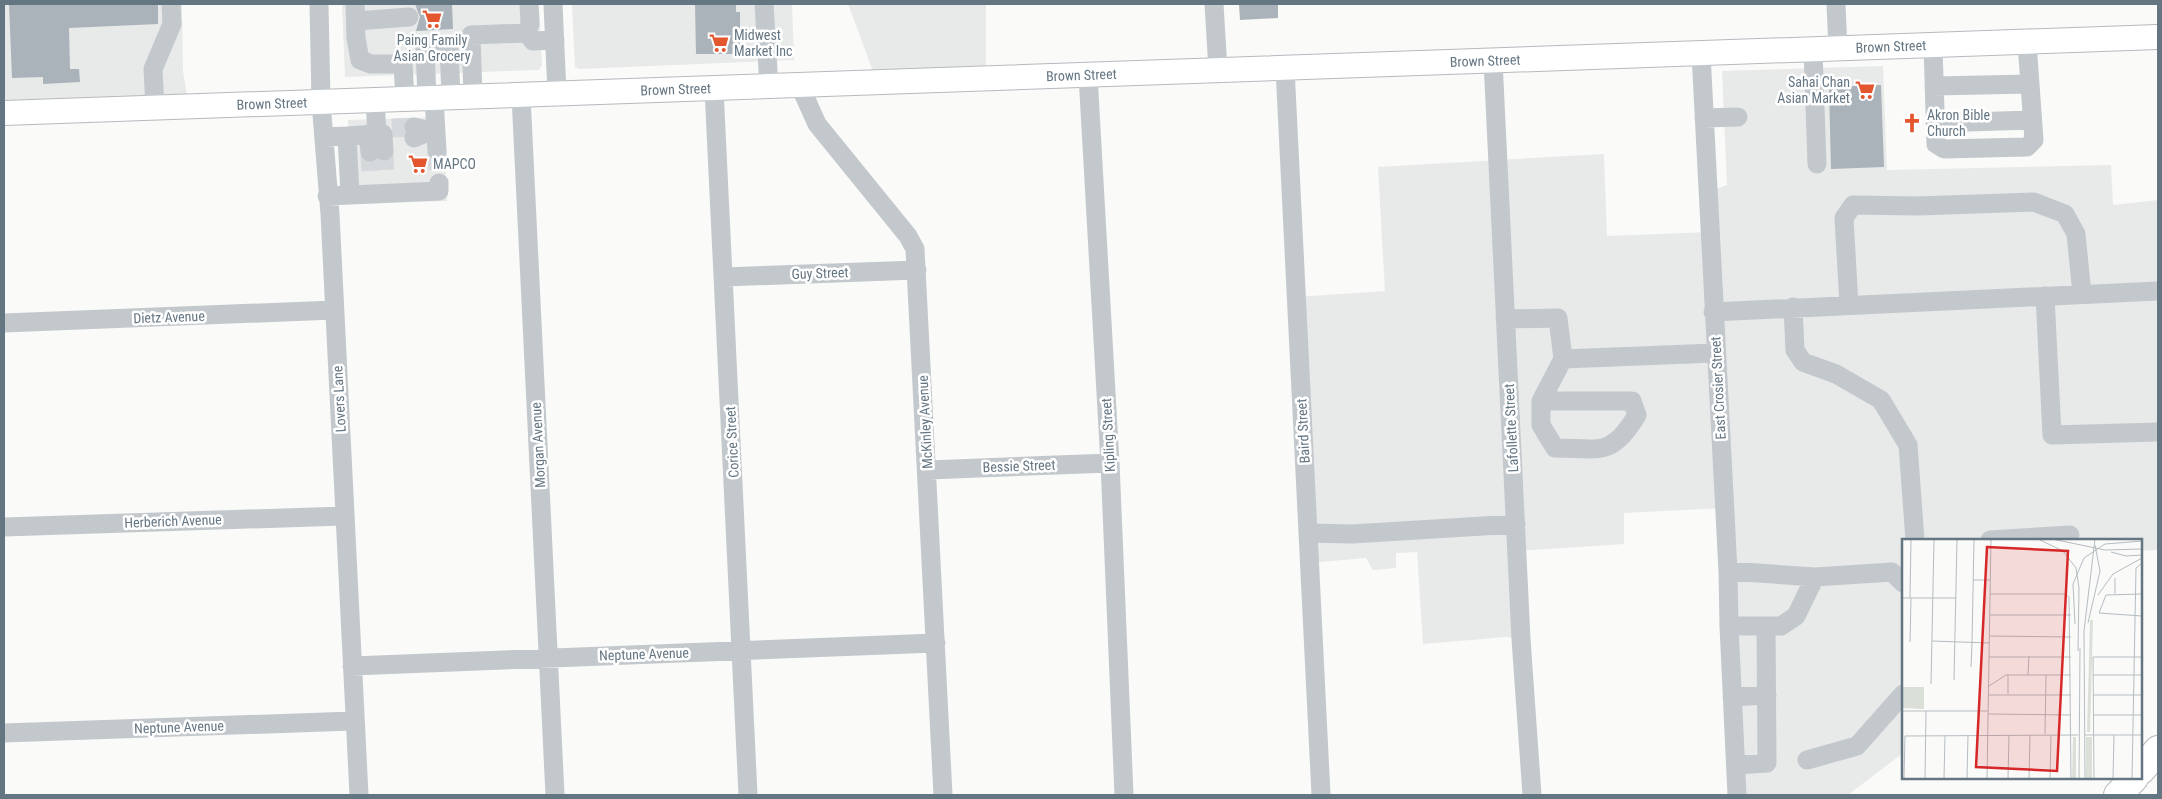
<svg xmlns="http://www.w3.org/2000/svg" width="2162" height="799" font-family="'Roboto Condensed',sans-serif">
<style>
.built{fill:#e8e9e9}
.building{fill:#aab3b9}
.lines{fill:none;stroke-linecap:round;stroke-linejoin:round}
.minor-tunnel{stroke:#d5d9db;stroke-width:19;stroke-dasharray:19 9;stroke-linecap:butt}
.major-casing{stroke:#b5babe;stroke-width:26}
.highway-casing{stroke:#b4b9bd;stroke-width:30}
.minor{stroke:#c3c8cc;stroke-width:19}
.major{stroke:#fff;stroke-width:24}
.highway{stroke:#fff;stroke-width:28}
.labels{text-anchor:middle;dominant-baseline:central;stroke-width:5;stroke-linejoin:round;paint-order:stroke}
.poi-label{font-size:14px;fill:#657683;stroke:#fff;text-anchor:start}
.street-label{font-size:14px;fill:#657683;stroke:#fff}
.inset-road{fill:none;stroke:#b5bdc2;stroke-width:1}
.view{fill:#d62828;fill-opacity:0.15;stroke:#d62828;stroke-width:2.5}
.inset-edge{fill:none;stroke:#657683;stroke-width:2.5}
</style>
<rect width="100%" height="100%" fill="#fafaf8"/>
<path class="built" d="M4 4H182L183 71 189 107 4 113Z
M342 4H539L542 65 539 70 345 77Z
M572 4H792L794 60 579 69 575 67Z
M848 4H986V78L877 82Z
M1883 66 1887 170 2111 165 2113 205 2158 200V550L2141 551V540H1903V753L1848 795H1740L1715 189 1727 185 1722 71Z
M443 117 447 201 354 204 348 120Z
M1604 154 1607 236 1710 232 1725 508 1624 513V544L1517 551 1521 639 1506 637 1423 644 1417 552 1396 553V568L1373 570 1366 558 1309 563 1297 297 1385 291 1378 167Z"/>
<path class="building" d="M9 4H158V24L69 28 70 69H79L80 82 43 84V77L12 78Z
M415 4H452L453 29 416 31 420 17Z
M695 4H736V12H740V54H696Z
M1239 4H1278V18L1240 20Z
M1881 85 1884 167 1831 169 1829 87Z"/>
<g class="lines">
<path class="minor-tunnel" d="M392 128 414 127
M384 151 385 177
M437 151 439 183
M370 152 371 178"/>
<defs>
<g id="major">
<path id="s1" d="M4 113 2158 37"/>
</g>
<path id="highway" d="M2141 770 2158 750
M2118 795 2134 778"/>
</defs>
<use href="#major" class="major-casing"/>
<use href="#highway" class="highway-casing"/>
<path class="minor" d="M319 4 321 102 330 214 359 795
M355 4 356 38 360 60 371 64H403L405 99
M553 4 557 93
M764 4 769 87
M1214 4 1218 70
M1836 4 1838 50
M356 21 409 17
M527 33 530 24 529 4
M1933 46 1936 144 1944 149 2027 147 2034 140 2027 43
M1813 50 1817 164
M1701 54 1728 571 1729 626 1737 795
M1493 61 1521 639 1532 795
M1285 68 1321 795
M1088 75 1110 463 1124 795
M800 86 817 124 908 236 915 249 943 795
M1934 86 2030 84
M714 89 748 795
M473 96 471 35 527 33 533 41 555 40
M521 96 555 795
M427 98 425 47 449 46 451 97
M434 98 437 151
M155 108 153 69 172 24 171 4
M1704 118 1738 117
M1935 123 2032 120
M414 127 430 131 414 138
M368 134 370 152
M383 134 384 151
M347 136 377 134 375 100
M324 137 347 136 350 195 327 196
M350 195 439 191V183
M724 277 917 270
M2045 296 2052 435 2158 432
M1849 305 1844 218 1853 205 1918 206 2034 202 2065 214 2076 234 2082 294
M1793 307 1795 350 1803 362 1836 374 1881 400 1908 445 1915 540
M1713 312 2158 291
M1505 319 1558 318 1563 359 1715 353
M4 323 334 310
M1541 401H1632L1637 415C1611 458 1600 448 1555 448L1541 425V401L1563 359
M928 470 1110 463
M4 527 343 516
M1308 533 1352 534 1516 524
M1990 540 2070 535
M1728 571 1815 577
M1729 626H1781L1796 616 1815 577 1892 572 1903 583
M352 666 936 643
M1732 697 1767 695
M4 733 353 721
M1807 760 1857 746 1903 694
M1736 765 1767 763 1766 626"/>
<use href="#major" class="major"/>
<use href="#highway" class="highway"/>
</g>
<defs>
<symbol id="supermarket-bare" viewBox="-9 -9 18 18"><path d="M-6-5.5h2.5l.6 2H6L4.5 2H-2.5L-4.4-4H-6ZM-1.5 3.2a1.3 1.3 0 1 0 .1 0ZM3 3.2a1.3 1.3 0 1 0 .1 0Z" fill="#e4572e" stroke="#fff" stroke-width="2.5" paint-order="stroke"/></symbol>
<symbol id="church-bare" viewBox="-9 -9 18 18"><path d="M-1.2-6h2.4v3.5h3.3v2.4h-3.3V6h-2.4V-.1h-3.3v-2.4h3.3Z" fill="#e4572e" stroke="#fff" stroke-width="2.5" paint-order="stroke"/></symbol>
</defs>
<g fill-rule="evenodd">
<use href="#supermarket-bare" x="418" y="5" width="28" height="28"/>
<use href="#supermarket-bare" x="705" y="29" width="28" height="28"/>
<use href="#supermarket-bare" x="1851" y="76" width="28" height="28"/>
<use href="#church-bare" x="1898" y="109" width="28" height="28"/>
<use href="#supermarket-bare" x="404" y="150" width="28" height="28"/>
</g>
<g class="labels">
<g class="poi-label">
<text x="734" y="35">Midwest<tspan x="734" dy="16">Market Inc</tspan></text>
<text x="432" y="40" text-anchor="middle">Paing Family<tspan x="432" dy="16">Asian Grocery</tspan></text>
<text x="1850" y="82" text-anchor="end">Sahai Chan<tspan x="1850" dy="16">Asian Market</tspan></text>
<text x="1927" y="115">Akron Bible<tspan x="1927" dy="16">Church</tspan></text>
<text x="433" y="164">MAPCO</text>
</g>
<g class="street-label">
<text stroke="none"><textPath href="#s1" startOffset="1888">Brown Street</textPath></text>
<text stroke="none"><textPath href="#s1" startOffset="1482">Brown Street</textPath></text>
<text stroke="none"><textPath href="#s1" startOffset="1078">Brown Street</textPath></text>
<text stroke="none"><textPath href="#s1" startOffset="672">Brown Street</textPath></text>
<text stroke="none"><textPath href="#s1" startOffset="268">Brown Street</textPath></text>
<text transform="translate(820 273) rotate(-2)">Guy Street</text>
<text transform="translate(169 317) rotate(-2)">Dietz Avenue</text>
<text transform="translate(1718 388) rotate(-93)">East Crosier Street</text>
<text transform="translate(339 399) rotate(-93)">Lovers Lane</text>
<text transform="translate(925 422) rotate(-93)">McKinley Avenue</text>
<text transform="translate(1511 428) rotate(-93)">Lafollette Street</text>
<text transform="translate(1303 431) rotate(-93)">Baird Street</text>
<text transform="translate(1108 435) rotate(-93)">Kipling Street</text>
<text transform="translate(732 442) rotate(-93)">Corice Street</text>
<text transform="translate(538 445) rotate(-93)">Morgan Avenue</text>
<text transform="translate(1019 466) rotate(-2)">Bessie Street</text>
<text transform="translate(173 521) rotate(-2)">Herberich Avenue</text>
<text transform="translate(644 654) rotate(-2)">Neptune Avenue</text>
<text transform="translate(179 727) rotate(-2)">Neptune Avenue</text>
</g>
</g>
<g transform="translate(1902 539)">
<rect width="240" height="240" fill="#fafaf8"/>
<path d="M188 81H191L188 193H185ZM0 148H22V170L0 169ZM171 198H174V240H170ZM184 198H190V240H184Z" fill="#dadfd7"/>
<path class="inset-road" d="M0 0H38M136 0 161 12 174 29 177 49 176 112M150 0 203 11 240 10M209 13 224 17 240 16M71 41H88M88 55H163L167 58 169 240M213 55V39M240 55 204 56 197 74 240 77M196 56 211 35 240 19M0 59H54M8 59 9 0M88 76H169M186 84 198 32 193 6M173 85 171 45 182 19 203 5 240 2M87 97 169 98M30 102 87 104M8 103 9 59M70 104 72 0M87 118H169M69 128 70 104M126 136 127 117M191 136H240M52 141 55 0M29 145 32 0M87 147 104 136H169M106 155V136M86 156H169M191 156H240M0 172H86M86 175 169 176M191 176H240M143 195 144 136M183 196H240M2 240 3 197 176 196M23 240 24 172M42 240 43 196M65 240 66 196M85 240 89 0M106 240 107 196M127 240 128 196M148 240 149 196M177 240 178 109M183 240 182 92 193 0M192 240 191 118H240M211 240 212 196M230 240 234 29 240 24"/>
<path class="view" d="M85 8 166 12 155 232 74 228Z"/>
<rect width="240" height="240" class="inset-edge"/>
</g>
<rect width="2162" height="799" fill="none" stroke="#657683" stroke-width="10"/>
</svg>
